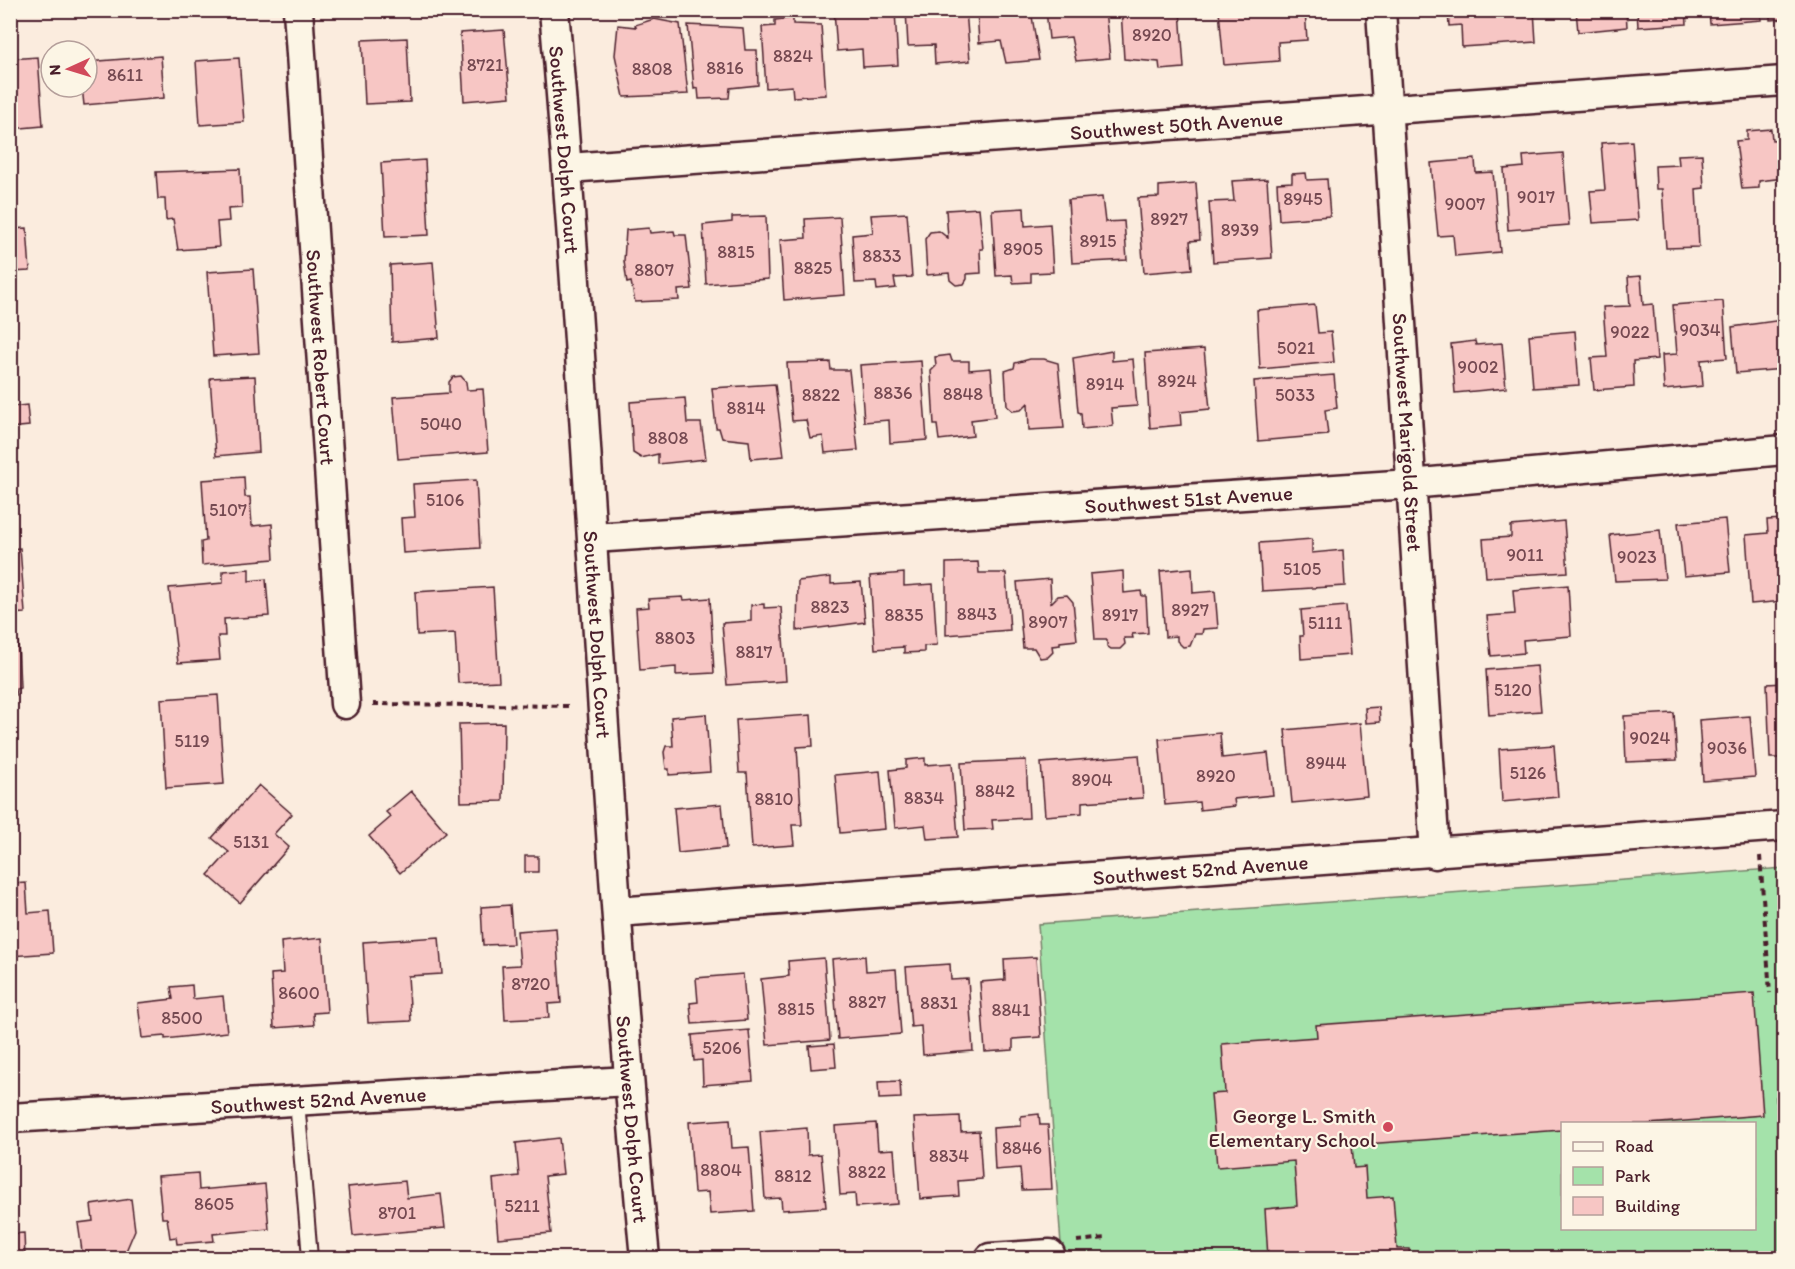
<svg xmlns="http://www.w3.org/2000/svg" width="1795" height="1269" font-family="Itim,sans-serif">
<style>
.green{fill:#a4e2aa;stroke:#77806a;stroke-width:1.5;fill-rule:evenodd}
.building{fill:#f7c6c4;stroke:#4a1f2b;stroke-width:1.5}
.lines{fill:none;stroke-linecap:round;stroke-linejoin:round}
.service-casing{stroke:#4a1f2b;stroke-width:18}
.minor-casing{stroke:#4a1f2b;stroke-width:33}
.path{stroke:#4a1f2b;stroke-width:4;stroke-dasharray:6 4.5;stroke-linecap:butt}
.service{stroke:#fcf5e5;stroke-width:14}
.minor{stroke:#fcf5e5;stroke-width:28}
.poi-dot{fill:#d1495b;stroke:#fcf5e5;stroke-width:2}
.labels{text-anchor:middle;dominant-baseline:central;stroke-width:4.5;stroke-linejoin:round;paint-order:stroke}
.number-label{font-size:18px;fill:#754951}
.street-label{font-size:21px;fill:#4a1f2b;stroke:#fcf5e5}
.poi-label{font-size:21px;fill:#4a1f2b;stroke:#fcf5e5;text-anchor:end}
</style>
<rect width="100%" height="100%" fill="#fbecde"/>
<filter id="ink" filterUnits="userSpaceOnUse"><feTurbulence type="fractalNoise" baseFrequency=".0167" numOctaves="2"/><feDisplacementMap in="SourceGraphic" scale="12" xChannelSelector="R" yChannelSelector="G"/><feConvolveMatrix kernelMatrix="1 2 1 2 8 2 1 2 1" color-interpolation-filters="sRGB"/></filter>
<g filter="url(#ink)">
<path class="green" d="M1784 868V1258H1062L1038 924ZM1562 1124H1754V1228H1562Z"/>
<path class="building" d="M834 10H895L898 65 863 67 862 49 837 51Z
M906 10H966L970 61 935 64 934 45 908 46Z
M977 10H1031L1039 60 1006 63 1001 41 979 43Z
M1046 10H1105L1110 58 1076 61 1071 37 1049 39Z
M1121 10H1180L1184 68 1160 70 1159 62 1124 59Z
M1305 10 1307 40 1278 42 1279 61 1224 65 1219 11Z
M1448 10H1534L1536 42 1462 47 1461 25 1449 26Z
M1576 10H1626L1627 27 1578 32Z
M1637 10H1686L1687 24 1638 27Z
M1709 10H1761V20L1710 24Z
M1770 10H1784V19L1770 20Z
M793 18V24L821 25 826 95 793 97 792 86 766 88 762 27 775 26V20Z
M654 19 680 24 688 94 624 97 615 55 618 25 636 27 635 25Z
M688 25 743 28 745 50H757L758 85 730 88 729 98 699 99 698 88 694 89Z
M504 30 510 97 464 101 460 33Z
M407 38 410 102 365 104 362 40Z
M161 56 164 98 84 105 82 87H87V62Z
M38 57 43 126 10 129V59Z
M239 58 244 122 200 125 196 61Z
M1771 129 1772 140 1783 139 1784 178 1759 181V188L1742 189 1736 141 1747 140V131Z
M1632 141 1638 220 1593 223 1590 191 1605 190 1601 143Z
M1563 153 1569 225 1508 230 1504 169 1524 167 1523 156Z
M1702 154 1704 188 1696 189 1699 247 1666 248 1662 189H1656L1655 166 1679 165 1678 155Z
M1475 159 1476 173 1493 172 1500 252 1455 256 1453 235 1438 236 1431 163Z
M425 160 429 235 385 237 381 163Z
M240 169 242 208 228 209 229 221 217 222 219 247 178 250 173 219 166 220 165 199H158L156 172Z
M1306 173 1307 180 1327 179 1330 216 1279 220 1277 183 1292 182V174Z
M1267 179 1272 258 1213 262 1209 202 1234 201 1232 181Z
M1196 183 1200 240 1190 241 1192 269 1144 273 1138 198 1159 197V186Z
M1102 197 1105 222 1124 221 1127 260 1072 263 1068 200Z
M979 208 983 249H980L981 273 967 274V279L964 284 956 285 950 280 949 273 927 275 925 239 930 232 939 231 948 238 946 210Z
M1024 208 1025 226 1050 224 1053 272 1031 273V282L1013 283 1012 275 996 276 992 210Z
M907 213 912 277 894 278 896 288 877 290 876 282 855 283 852 235 873 233 871 215Z
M766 216 768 279 706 284 703 225 732 222V217Z
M840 217 845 295 784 300 780 240 806 238 805 219Z
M27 228 30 271 10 272V229Z
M649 228 650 233 674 231 675 235H686L692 289 678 290 679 300 635 302 631 282 627 283 624 261 626 230Z
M433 262 439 338 392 342 390 265Z
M253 269 259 353 213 356 207 272Z
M1641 276 1643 305 1653 304 1657 359 1633 361 1634 387 1594 390 1591 358 1607 357 1603 307 1630 306 1628 277Z
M1723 301 1727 358 1701 360 1703 386 1664 390 1662 355 1677 354 1673 305Z
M1315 305 1318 333 1331 332 1334 362 1260 369 1257 310Z
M1782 320 1784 369 1736 373 1732 327Z
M1575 331 1579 385 1533 388 1529 335Z
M1475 341 1476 345 1502 343 1506 388 1455 393 1451 344Z
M1204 349 1210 409 1180 412 1181 425 1150 428 1145 353Z
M1112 351V361L1133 359 1137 406 1111 408 1113 426 1082 429 1081 413 1078 412 1073 358Z
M950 355 952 361H969V370L991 368 995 417 971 420 973 436 939 440 937 425H934L931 371 936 366 935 357Z
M1030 359H1044L1058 363 1064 428 1029 430 1028 403 1021 410 1013 411 1007 406 1005 371 1014 368 1015 363Z
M921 361 927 440 890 443 889 420 864 422 860 365Z
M830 362 831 370H849L858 450 825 453 823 436 810 438 806 420 792 421 787 363Z
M1334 375 1337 408 1325 410 1328 435 1258 441 1254 381Z
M255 376 259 452 216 456 210 378Z
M461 376 466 382 467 390 483 389 488 452 398 459 393 397 449 393V382L453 377Z
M775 384 784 456 751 459 749 441 722 438 719 428H716L712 388Z
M685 398 687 423H701L706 459 658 464V454L641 458 633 453 630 402Z
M27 405 29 426 10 428V407Z
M244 477 245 497H250L252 526 272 524 274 559 202 565 201 542 206 541 202 480Z
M476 480 480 548 403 553 401 518 415 517 413 484Z
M1725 519 1730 572 1684 576 1678 523Z
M1784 519V601L1751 604 1746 535 1768 533 1767 520Z
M1564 521 1568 572 1486 577 1483 539 1511 537V526Z
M1660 530 1665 579 1615 581 1610 535Z
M1312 539V553L1343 550 1345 586 1262 591 1259 543Z
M20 548 25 613 10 614V549Z
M978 562 979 573H1006L1010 630 946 635V563Z
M1192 568 1193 593 1215 591 1218 628 1203 629 1202 634H1195L1190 646 1183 647 1177 641V636L1165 637 1160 571Z
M249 569V581L266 579 269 616 224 619 225 636H218L220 660 178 663 169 588 223 583V571Z
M1123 571 1124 593 1141 591 1142 596H1146L1148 633 1132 634 1133 638H1124L1125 644 1120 649H1111L1107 646V640H1095L1090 574Z
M904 573V586L933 584 937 645 924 646V652L904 653V647L875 649 870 576Z
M831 577V584L861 582 865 622 797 631 798 581Z
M1050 579 1051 603 1058 596 1067 595 1073 602 1077 640 1060 642V645L1052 646 1053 652 1048 657 1040 658 1034 648H1023L1017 582Z
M1568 585 1571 636 1523 640 1524 653 1491 656 1487 616 1515 614 1513 590Z
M493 587 499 681 458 683 455 633 417 635 415 592Z
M683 597 684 600 710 598 714 673 676 675V667L640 670 636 608 649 607 648 599Z
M764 604V608L781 607 786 681 727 685 722 623 751 621V605Z
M1346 606 1350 655 1301 659 1300 636H1303L1301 610Z
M10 642H18L20 688 16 689V695H10Z
M1537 666 1541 711 1489 715 1486 670Z
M1784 683V758H1770L1767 684Z
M218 695 224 784 166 788 161 699Z
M1379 707 1380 722 1366 723 1365 708Z
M1674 713 1677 760 1626 762 1624 716Z
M706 714 710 772 669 775V769H666L664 752 666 746H673L671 717Z
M811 715 813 746 797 747 802 825H792L794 845 752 848 747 773H739L736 720Z
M1750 716 1755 777 1703 781 1699 720Z
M504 723 503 801 461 802 459 724Z
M1360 723 1367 796 1292 803 1285 730Z
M1220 733 1222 758 1268 753 1273 795 1234 799 1235 806 1200 810 1199 802 1165 805 1159 739Z
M1554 745 1558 797 1502 802 1499 749Z
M1139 755 1143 798 1082 802V813L1045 816 1041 763Z
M925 758V765L952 763 958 837 927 839 925 825 895 828 890 770 906 768V760Z
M1026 760 1029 818 992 820 993 829 965 830 961 763Z
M880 771 885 829 840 833 835 775Z
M259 785 292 814 274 834 289 847 240 903 208 875 229 852 212 838Z
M411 791 446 832 400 873 369 836 391 817 386 812Z
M722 804 726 848 678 853 674 808Z
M525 856H538V872H525Z
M26 883 28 913 50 911 53 953 10 956V884Z
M510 905 513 944 483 945 481 907Z
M556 928 561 1003 548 1004 549 1018 505 1020 502 966 520 965 517 931Z
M439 937 442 974 408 976 411 1021 368 1023 363 942Z
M322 938 327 1012 313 1013 314 1025 274 1028 271 974 283 973 281 942Z
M865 956 866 971 896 969 901 1034 838 1039 832 959Z
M1036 957 1041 1037 1013 1039V1050L985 1052 980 982 1005 980 1004 959Z
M824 958 830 1040 767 1045 761 979 789 976 788 961Z
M950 964 951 980 968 979 973 1051 923 1055 921 1026 911 1027 906 967Z
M743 974 747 1020 692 1024 690 1003 698 1002 696 978Z
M192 985 193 999 223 996 227 1032 165 1039V1036L142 1038 138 1003 173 999 171 987Z
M1754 993 1763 1115 1647 1124H1562V1130L1352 1145 1354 1168 1365 1167 1367 1198 1393 1196 1397 1249H1409L1410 1258H1268L1265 1209 1297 1206 1294 1161 1217 1167 1211 1094 1225 1093 1222 1044 1317 1037 1316 1025Z
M749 1030 753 1081 703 1085 702 1060 694 1061 692 1035Z
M834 1044 836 1067 811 1069 809 1046Z
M900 1081 901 1098 879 1099 878 1082Z
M1039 1114 1040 1125H1048L1052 1189 1022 1190 1020 1168 995 1170 993 1128 1021 1126V1116Z
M960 1116 961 1132 979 1131 982 1179 958 1181 959 1196 920 1199 914 1118Z
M730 1119 732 1148 749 1147 754 1211 710 1214 708 1192 694 1193 689 1122Z
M876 1123 878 1150 894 1149 898 1204 856 1207 855 1194 840 1195 835 1126Z
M807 1128 808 1155 821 1154 826 1207 782 1210 781 1198 765 1199 760 1132Z
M559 1138 563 1174 545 1176 551 1233 498 1238 493 1179 519 1176 516 1143Z
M198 1173 199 1190 265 1184 269 1229 213 1234 214 1241 177 1244 176 1237 170 1238 167 1218H162L158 1176Z
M405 1181 407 1198 441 1194 445 1228 353 1236 348 1187Z
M131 1199 135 1230 123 1258H83L78 1223 93 1221 91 1205Z
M24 1233 25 1258H10V1234Z"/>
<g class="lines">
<defs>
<path id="service" d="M297 1101 310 1258"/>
<g id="minor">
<path id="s1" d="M298 10 345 704"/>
<path id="s2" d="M554 10C590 426 605 843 645 1258"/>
<path id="s3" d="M1381 10 1435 854"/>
<path id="s4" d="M568 168 1784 81"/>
<path id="s5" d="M593 538 1410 484 1784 450"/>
<path id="s6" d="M617 912 1784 826"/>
<path id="s7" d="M10 1118 628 1081"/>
<path d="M990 1258 1050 1254"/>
</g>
</defs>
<use href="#service" class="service-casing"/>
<use href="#minor" class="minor-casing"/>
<path class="path" d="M373 704 572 706
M1760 856 1770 993
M1777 1096 1782 1162
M1077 1241 1106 1238"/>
<use href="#service" class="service"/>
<use href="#minor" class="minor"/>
</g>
</g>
<circle class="poi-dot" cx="1388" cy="1127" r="6"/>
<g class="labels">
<g class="number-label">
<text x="1152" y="35">8920</text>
<text x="793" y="56">8824</text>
<text x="485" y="65">8721</text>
<text x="725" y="68">8816</text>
<text x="652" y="69">8808</text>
<text x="125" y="75">8611</text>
<text x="1536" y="197">9017</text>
<text x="1303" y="199">8945</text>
<text x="1465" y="204">9007</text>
<text x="1169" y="219">8927</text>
<text x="1240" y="230">8939</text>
<text x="1098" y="241">8915</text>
<text x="1023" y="249">8905</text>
<text x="736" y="252">8815</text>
<text x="882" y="256">8833</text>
<text x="813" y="268">8825</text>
<text x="654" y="270">8807</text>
<text x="1700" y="330">9034</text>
<text x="1630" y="332">9022</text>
<text x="1296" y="348">5021</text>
<text x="1478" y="367">9002</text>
<text x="1177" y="381">8924</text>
<text x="1105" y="384">8914</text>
<text x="893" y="393">8836</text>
<text x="963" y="394">8848</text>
<text x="821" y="395">8822</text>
<text x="1295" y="395">5033</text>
<text x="746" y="408">8814</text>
<text x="441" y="424">5040</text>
<text x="668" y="438">8808</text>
<text x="445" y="500">5106</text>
<text x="228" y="510">5107</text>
<text x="1525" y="555">9011</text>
<text x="1637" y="557">9023</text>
<text x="1302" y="569">5105</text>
<text x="830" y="607">8823</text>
<text x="1190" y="610">8927</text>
<text x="977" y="614">8843</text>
<text x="904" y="615">8835</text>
<text x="1120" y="615">8917</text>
<text x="1048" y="622">8907</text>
<text x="1325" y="623">5111</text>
<text x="675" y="638">8803</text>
<text x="754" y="652">8817</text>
<text x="1513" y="690">5120</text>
<text x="1650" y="738">9024</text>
<text x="192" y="741">5119</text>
<text x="1727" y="748">9036</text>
<text x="1326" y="763">8944</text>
<text x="1528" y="773">5126</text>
<text x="1216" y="776">8920</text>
<text x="1092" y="780">8904</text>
<text x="995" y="791">8842</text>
<text x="924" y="798">8834</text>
<text x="774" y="799">8810</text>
<text x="251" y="842">5131</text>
<text x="531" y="984">8720</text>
<text x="299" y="993">8600</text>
<text x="867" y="1002">8827</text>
<text x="939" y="1003">8831</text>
<text x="796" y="1009">8815</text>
<text x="1011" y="1010">8841</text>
<text x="182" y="1018">8500</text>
<text x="722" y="1048">5206</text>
<text x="1022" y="1148">8846</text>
<text x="949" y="1156">8834</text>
<text x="721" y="1170">8804</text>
<text x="867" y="1172">8822</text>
<text x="793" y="1176">8812</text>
<text x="214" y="1204">8605</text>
<text x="522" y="1206">5211</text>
<text x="397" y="1213">8701</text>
</g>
<g class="street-label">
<text stroke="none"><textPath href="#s4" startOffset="610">Southwest 50th Avenue</textPath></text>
<text stroke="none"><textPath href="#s2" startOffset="140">Southwest Dolph Court</textPath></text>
<text stroke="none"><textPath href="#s1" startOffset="348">Southwest Robert Court</textPath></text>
<text stroke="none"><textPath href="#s3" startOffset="423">Southwest Marigold Street</textPath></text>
<text stroke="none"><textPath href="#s5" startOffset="597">Southwest 51st Avenue</textPath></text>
<text stroke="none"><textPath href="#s2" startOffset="626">Southwest Dolph Court</textPath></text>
<text stroke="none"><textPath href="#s6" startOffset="585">Southwest 52nd Avenue</textPath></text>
<text stroke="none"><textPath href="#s7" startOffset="309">Southwest 52nd Avenue</textPath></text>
<text stroke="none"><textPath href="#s2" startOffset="1112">Southwest Dolph Court</textPath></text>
</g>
<g class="poi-label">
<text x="1376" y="1115">George L. Smith<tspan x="1376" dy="24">Elementary School</tspan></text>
</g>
</g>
<rect width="1795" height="1269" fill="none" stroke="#fcf5e5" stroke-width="36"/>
<rect x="18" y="18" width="1759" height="1233" fill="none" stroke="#4a1f2b" stroke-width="2" filter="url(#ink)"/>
<rect x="1561" y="1122" width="195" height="108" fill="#fcf5e5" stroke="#b59f9b" stroke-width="1.5"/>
<rect x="1573" y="1142" width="30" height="9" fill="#fcf5e5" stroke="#b59f9b" stroke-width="1.5"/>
<text x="1615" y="1152" font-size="18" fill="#4a1f2b">Road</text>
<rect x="1573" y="1167" width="30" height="18" fill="#a4e2aa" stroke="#b59f9b" stroke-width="1.5"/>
<text x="1615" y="1182" font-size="18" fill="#4a1f2b">Park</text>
<rect x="1573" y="1197" width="30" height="18" fill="#f7c6c4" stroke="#b59f9b" stroke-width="1.5"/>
<text x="1615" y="1212" font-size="18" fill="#4a1f2b">Building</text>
<g transform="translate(69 69) rotate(266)"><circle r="28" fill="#fcf5e5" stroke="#b59f9b" stroke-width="1.5"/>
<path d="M0-4.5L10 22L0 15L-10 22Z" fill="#d1495b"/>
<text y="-9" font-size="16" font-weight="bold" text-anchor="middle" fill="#4a1f2b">N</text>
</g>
</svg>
